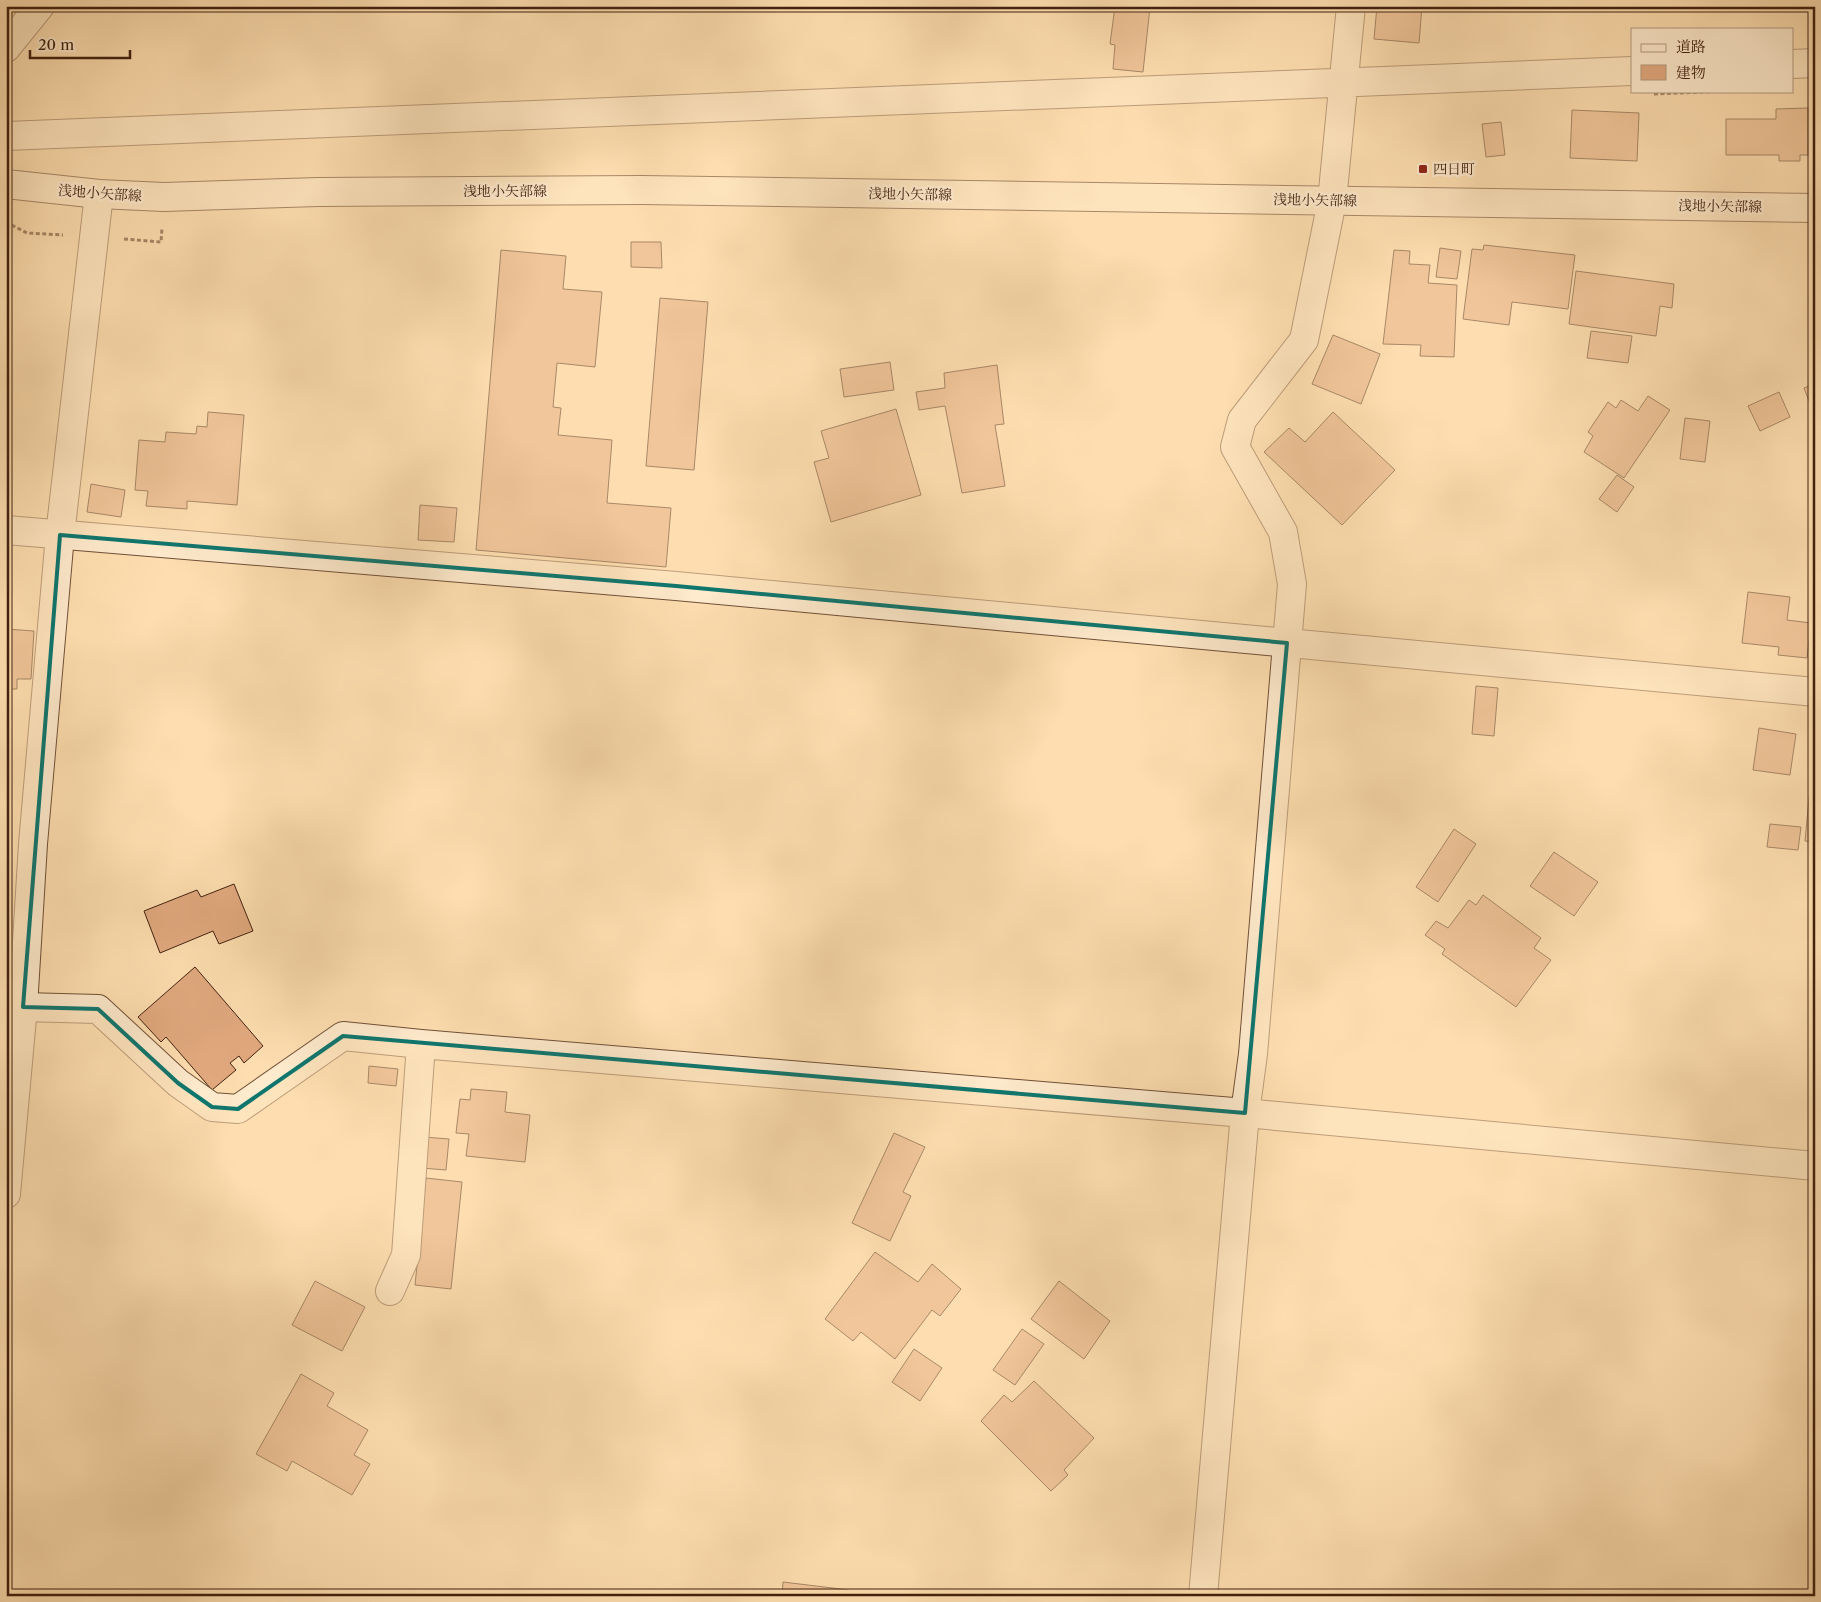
<svg xmlns="http://www.w3.org/2000/svg" width="1821" height="1602" font-family="'Libre Caslon Text','Noto Serif JP',serif">
<style>
.building{fill:#e2a97f;stroke:#41210f}
.lines{fill:none;stroke-linecap:round;stroke-linejoin:round}
.minor-casing{stroke:#705037;stroke-width:30}
.tertiary-casing{stroke:#705037;stroke-width:30}
.secondary-casing{stroke:#41210f;stroke-width:30}
.path{stroke:#41210f;stroke-width:3;stroke-dasharray:4 2.5;stroke-linecap:butt}
.minor{stroke:#feeacc;stroke-width:28}
.tertiary{stroke:#feeacc;stroke-width:28}
.secondary{stroke:#feeacc;stroke-width:28}
.marked{fill:none;stroke:#0f766e;stroke-width:4;stroke-linejoin:round}
.poi-dot{fill:#8f2418;stroke:#feeacc;stroke-width:2}
.labels{text-anchor:middle;dominant-baseline:central;stroke-width:5;stroke-linejoin:round;paint-order:stroke}
.poi-label{font-size:14px;fill:#41210f;stroke:#feeacc;text-anchor:start}
.street-label{font-size:14px;fill:#41210f;stroke:#feeacc}
</style>
<rect width="100%" height="100%" fill="#fedeb0"/>
<filter id="stains"><feTurbulence type="fractalNoise" baseFrequency=".004" numOctaves="4"/><feColorMatrix values="0 0 0 0 .2 0 0 0 0 .09 0 0 0 0 .02 0 0 0 .5 -.17"/></filter>
<radialGradient id="worn" r=".72"><stop offset=".6" stop-color="#630" stop-opacity="0"/><stop offset="1" stop-color="#630" stop-opacity=".3"/></radialGradient>
<path class="building" d="M1115 6H1163V8L1150 7 1143 72 1113 69 1115 45 1110 44Z
M1377 6H1422L1419 43 1374 39Z
M1669 6H1727V9Z
M1808 108V155H1800V161H1779V155H1726V119H1776V109Z
M1572 110 1639 113 1637 161 1570 158Z
M1501 122 1505 155 1486 157 1482 124Z
M631 242H661L662 268 631 267Z
M1484 245 1575 255 1568 309 1512 302 1509 325 1463 319 1472 249 1483 250Z
M1440 248 1461 251 1457 279 1436 277Z
M501 250 566 256 563 289 602 292 595 367 557 363 553 407 561 408 558 435 612 440 607 503 671 508 666 567 476 550Z
M1394 250 1410 251 1409 264 1430 265 1428 283 1457 285 1454 357 1420 356 1421 345 1383 344Z
M1576 271 1674 284 1672 308 1660 306 1656 336 1569 324Z
M660 298 708 302 694 470 646 466Z
M1591 331 1632 336 1628 363 1587 358Z
M1333 335 1380 354 1361 404 1312 384Z
M890 362 894 390 844 397 840 369Z
M997 365 1004 424 995 425 1005 486 962 493 945 406 919 410 916 392 945 388 944 373Z
M1815 384V417L1804 388Z
M1779 392 1790 417 1760 431 1748 406Z
M1648 396 1670 410 1624 478 1584 452 1593 436 1588 432 1608 402 1616 408 1621 400 1638 411Z
M896 409 921 495 831 522 814 462 829 458 821 431Z
M208 412 244 415 237 505 187 501V509L146 506 148 491 135 490 139 440 165 442 166 432 196 434 197 426 207 427Z
M1333 412 1395 470 1342 525 1264 452 1289 428 1305 442Z
M1685 418 1710 421 1705 462 1680 459Z
M1617 475 1634 487 1617 512 1599 499Z
M91 484 125 490 121 517 87 512Z
M420 505 457 508 454 542 418 540Z
M1748 592 1790 597 1787 620 1811 623 1807 658 1778 655 1779 647 1742 643Z
M6 629 34 631 31 679H17V689H6Z
M1476 686 1498 688 1494 736 1472 734Z
M1759 728 1796 734 1790 775 1753 770Z
M1811 777H1815V842L1805 841Z
M1770 824 1801 827 1798 850 1767 847Z
M1454 829 1476 844 1438 902 1416 887Z
M1554 852 1598 882 1574 916 1530 886Z
M234 884 253 931 219 944 213 931 160 953 144 911 197 890 201 897Z
M1483 895 1541 938 1534 948 1551 960 1516 1007 1442 954 1445 949 1425 935 1436 921 1448 928 1469 900 1476 905Z
M195 967 263 1046 244 1063 239 1056 230 1063 236 1070 212 1090 166 1037 161 1042 138 1017Z
M369 1066 398 1069 396 1086 368 1083Z
M471 1089 507 1092 505 1112 530 1115 525 1162 466 1156 469 1134 456 1133 460 1099 470 1100Z
M894 1133 925 1147 903 1192 911 1196 890 1241 852 1223Z
M424 1137 449 1139 446 1170 421 1168Z
M426 1178 462 1182 451 1289 415 1285Z
M875 1252 918 1282 932 1264 961 1289 940 1316 932 1310 895 1359 861 1332 853 1341 825 1319Z
M315 1281 365 1307 342 1351 292 1325Z
M1059 1281 1110 1321 1084 1359 1031 1319Z
M1022 1329 1044 1344 1015 1385 993 1370Z
M914 1349 942 1368 920 1401 892 1382Z
M301 1374 334 1393 327 1406 368 1430 354 1455 370 1464 352 1495 292 1461 287 1471 256 1454Z
M1034 1381 1094 1438 1064 1470 1068 1475 1051 1491 981 1421 1004 1395 1012 1402Z
M783 1582 849 1590V1596H782Z"/>
<g class="lines">
<defs>
<path id="minor" d="M6 48 40 6
M1792 64 1815 63
M6 136 1632 71
M6 530 676 586 1815 692
M23 1007 98 1009 178 1083 212 1107 238 1109 343 1036 421 1044 1245 1113 1815 1166
M390 1291 406 1255 421 1044
M1203 1596 1245 1113 1253 1054 1292 584 1283 532 1235 447 1242 420 1304 340 1332 201 1351 6"/>
<path id="tertiary" d="M6 1194 23 1007 33 844 60 535 99 194"/>
<path id="secondary" d="M6 184 99 194 164 197 318 192 642 190 1815 208"/>
</defs>
<use href="#minor" class="minor-casing"/>
<use href="#tertiary" class="tertiary-casing"/>
<use href="#secondary" class="secondary-casing"/>
<path class="path" d="M1654 94 1726 91
M6 222 27 233 63 235
M124 239 161 242 162 228"/>
<use href="#minor" class="minor"/>
<use href="#tertiary" class="tertiary"/>
<use href="#secondary" class="secondary"/>
</g>
<path d="M0 0H1821V1602H0ZM60 535 676 586 1287 643 1245 1113 343 1036 238 1109 212 1107 178 1083 98 1009 23 1007Z" fill="#fedeb0" fill-opacity=".55" fill-rule="evenodd"/>
<path class="marked" d="M60 535 676 586 1287 643 1245 1113 343 1036 238 1109 212 1107 178 1083 98 1009 23 1007Z"/>
<rect class="poi-dot" x="1418" y="164" width="10" height="10" rx="2.5"/>
<g class="labels">
<g class="poi-label">
<text x="1433" y="169">四日町</text>
</g>
<g class="street-label">
<text x="505" y="191">浅地小矢部線</text>
<text transform="translate(100 193) rotate(4)">浅地小矢部線</text>
<text transform="translate(910 194) rotate(1)">浅地小矢部線</text>
<text transform="translate(1315 200) rotate(1)">浅地小矢部線</text>
<text transform="translate(1720 206) rotate(1)">浅地小矢部線</text>
</g>
</g>
<rect width="1821" height="1602" fill="none" stroke="#fedeb0" stroke-width="25"/>
<rect x="8" y="8" width="1806" height="1587" fill="none" stroke="#41210f" stroke-width="2.5"/>
<rect x="12" y="12" width="1796" height="1577" fill="none" stroke="#41210f"/>
<rect x="1631" y="28" width="162" height="65" fill="#feeacc" stroke="#b29a80"/>
<rect x="1641" y="44" width="25" height="8" fill="#feeacc" stroke="#b29a80"/>
<text x="1676" y="52" font-size="15" fill="#41210f">道路</text>
<rect x="1641" y="65" width="25" height="15" fill="#e2a97f" stroke="#b29a80"/>
<text x="1676" y="78" font-size="15" fill="#41210f">建物</text>
<path d="M30 50v8h100v-8" fill="none" stroke="#41210f" stroke-width="2.5"/>
<text x="38" y="50" font-size="15" fill="#41210f" stroke="#feeacc" stroke-width="4" paint-order="stroke">20 m</text>
<rect width="100%" height="100%" filter="url(#stains)"/>
<rect width="100%" height="100%" fill="url(#worn)"/>
</svg>
